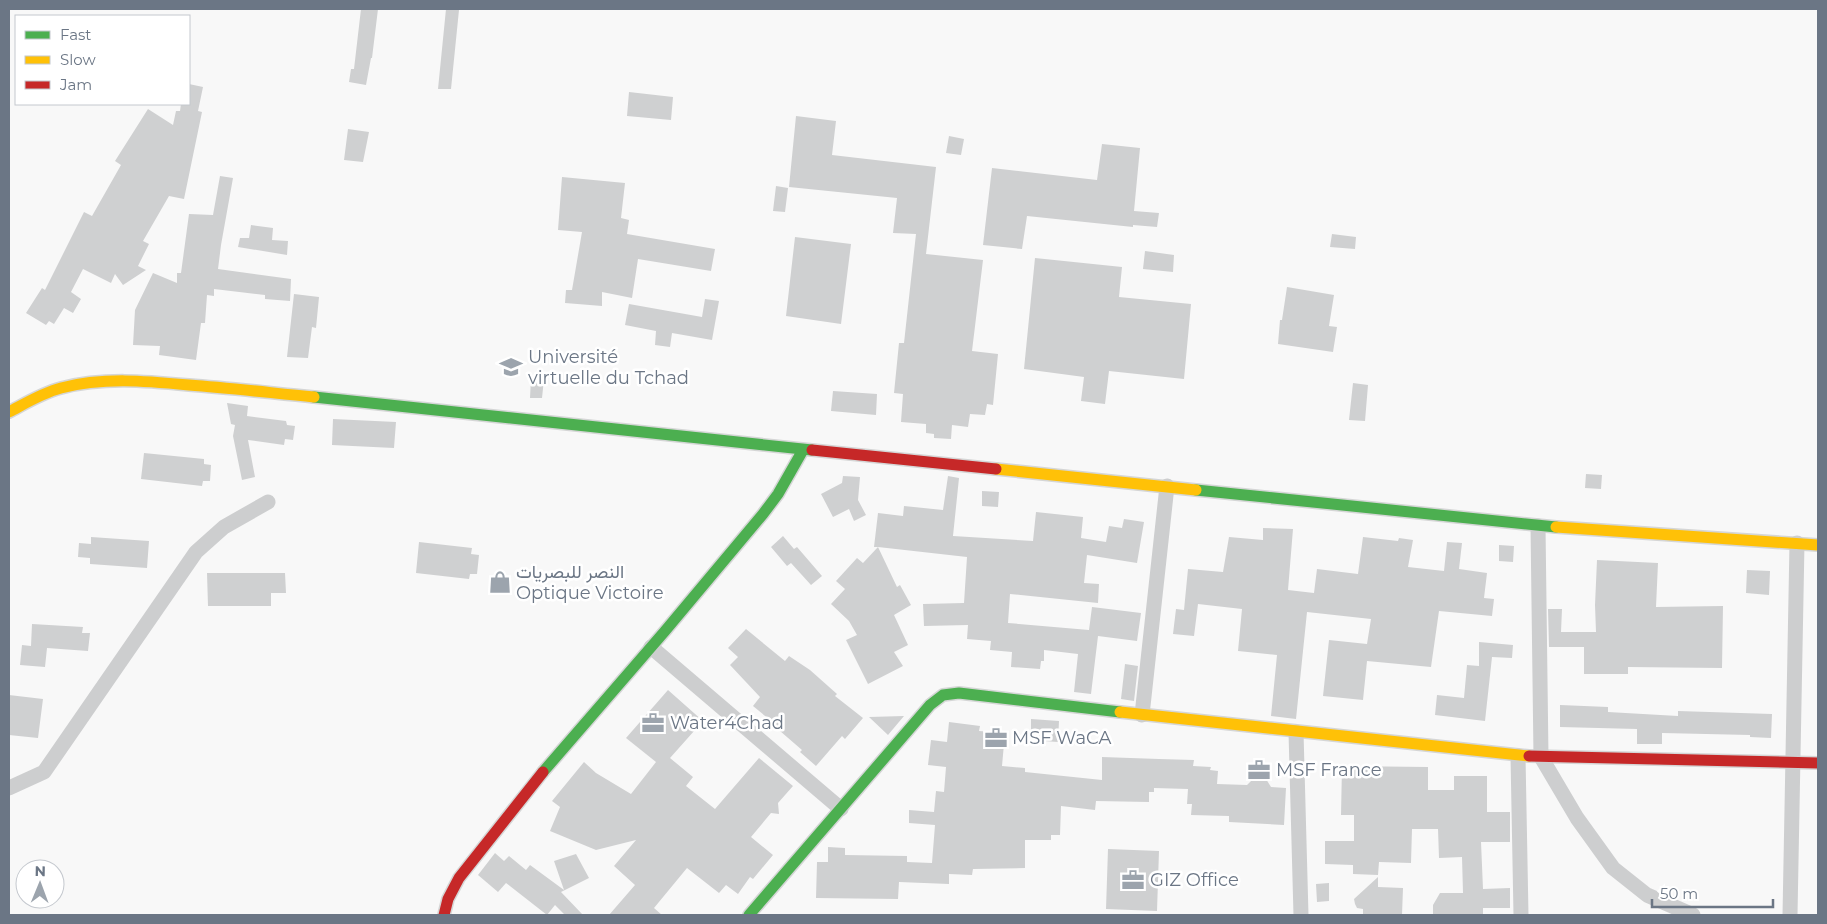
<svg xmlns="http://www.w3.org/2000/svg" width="1827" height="924" font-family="Montserrat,Vazirmatn,sans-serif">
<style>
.building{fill:#cfd0d1}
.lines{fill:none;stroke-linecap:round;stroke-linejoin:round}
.fast-casing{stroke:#d5d6d6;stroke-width:14}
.slow-casing{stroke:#d5d6d6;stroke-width:14}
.jam-casing{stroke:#d5d6d6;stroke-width:14}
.street{stroke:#cdcecf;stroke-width:15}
.fast{stroke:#4caf50;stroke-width:11}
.slow{stroke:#ffc107;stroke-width:11}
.jam{stroke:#c62828;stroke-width:11}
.labels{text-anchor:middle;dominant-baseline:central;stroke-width:5;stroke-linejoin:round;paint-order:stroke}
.poi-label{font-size:18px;fill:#6b7685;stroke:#fff;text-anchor:start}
</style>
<rect width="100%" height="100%" fill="#f8f8f8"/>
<path class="building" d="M361 9H378L372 58H371L366 85 349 82 351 69H354Z
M446 9 459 10 451 89H438Z
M189 84 203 87 198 111 202 112 184 199 169 196 143 241 149 244 138 266 146 270 123 285 115 274 111 283 83 269 71 292 81 299 73 313 64 308 54 324 49 321 46 325 26 313 42 288 45 290 84 212 92 216 121 165 115 161 148 109 173 125 176 111H180L181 104H189Z
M629 92 673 97 671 120 627 116Z
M796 116 836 121 832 155 936 167 926 254 983 260 972 351 998 354 993 405 987 404 985 415 970 414 968 427 952 425 951 439 934 438V434L926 433V424L901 422 903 394 894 393 899 343H904L916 234 893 233 897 198 789 187Z
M348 129 369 132 363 162 344 160Z
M949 136 964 139 961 155 946 153Z
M1102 144 1140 148 1134 211 1159 213 1157 227 1133 225V227L1027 216 1022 249 983 245 992 168 1097 180Z
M220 176 233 178 221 245 218 269 291 279 290 301 265 299V295L214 289V296L207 295 205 323H201L196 360 159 355 160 346 133 345 135 310 153 273 177 283V273H181L189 214 213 215Z
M562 177 625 183 621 218 629 220 627 234 715 249 711 271 638 259 632 298 602 292V306L565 303 566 290H572L582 232 558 230Z
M776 186 788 188 785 212 773 211Z
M251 225 273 228 272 240 288 241 287 255 238 247 240 238H249Z
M1332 234 1356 237 1355 249 1330 247Z
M795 237 851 244 841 324 786 316Z
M1145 251 1174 255 1173 272 1143 269Z
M1035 258 1122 267 1119 297 1191 304 1184 379 1109 371 1105 404 1081 401 1084 377 1024 369Z
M1287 287 1334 295 1329 326 1337 327 1333 352 1278 344 1280 320H1282Z
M294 294 319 297 316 328 312 327 308 358 287 357Z
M705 299 719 301 712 340 672 333 670 347 655 345 656 331 625 325 629 304 702 317Z
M531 378 544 379 542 398H530Z
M1353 383 1368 385 1365 421 1349 420Z
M833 391 877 394 876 415 831 411Z
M227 403 248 406 247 416 286 421 287 425 295 426 293 440 285 439 284 445 248 440 255 477 242 480 233 436 235 425 231 424Z
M333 419 396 422 394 448 332 445Z
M144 453 204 459V464L211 465 210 481H203L202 486 141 479Z
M1586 474 1602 475 1601 489 1585 488Z
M843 476 860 477 858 500 866 515 854 521 849 509 833 517 821 494 842 483Z
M948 476 959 478 953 536 1033 541 1036 512 1083 517 1081 538 1106 542 1109 526 1122 528 1124 519 1144 522 1137 563 1087 555 1084 583 1099 584 1098 603 1010 594 1008 623 1089 630 1092 607 1141 613 1137 641 1098 636 1091 694 1074 692 1078 654 1044 650V661H1041L1040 669 1011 667 1012 652 990 650 991 641 967 639 968 625 924 626 923 604 964 603 967 557 878 547 897 587 900 585 911 605 894 615 908 645 894 652 903 666 868 684 846 640 857 635 849 621 831 604 845 589 836 581 857 558 863 563 878 547H874L878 513 903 516 904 506 943 510Z
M982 491 999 492 998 507 982 506Z
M1263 528 1293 529 1288 590 1314 593 1317 569 1358 574 1363 537 1398 541 1399 538 1413 540 1408 567 1444 571 1447 542 1462 543 1459 569 1487 573 1484 598 1494 599 1492 616 1439 611 1431 667 1367 661 1363 700 1323 696 1329 640 1367 644 1371 619 1307 612 1296 719 1271 716 1277 655 1238 651 1242 609 1198 604 1194 636 1173 634 1176 609 1184 610 1188 569 1223 572 1229 537 1263 540Z
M783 536 794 549 797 547 822 576 811 585 791 563 787 566 771 547Z
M91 537 149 541 147 568 90 564V558L78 557 79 543 91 544Z
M419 542 472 548 471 554 479 555 477 574H470L469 579 416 573Z
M1499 545 1514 546 1513 562 1499 561Z
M1597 560 1658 563 1656 607 1723 606 1722 668 1628 667V674H1584V647H1549L1548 609H1562L1561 632H1596L1595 605Z
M1747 570 1770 571 1769 595 1746 593Z
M207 573H285L286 593H271V606H208Z
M32 624 83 627 82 633H90L88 651 47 648 45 667 20 665 22 645 31 646Z
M746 629 785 661 789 656 810 670 837 694 835 696 863 718 845 739 842 736 816 766 800 752 802 750 780 731 781 729 753 706 760 697 730 665 738 657 728 648Z
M1479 642 1513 645 1512 658 1492 657 1485 721 1435 715 1437 695 1464 698 1467 665 1479 666Z
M1125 664 1138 666 1134 701 1121 699Z
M668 690 703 721 670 758 693 777 686 786 715 809 759 758 793 786 778 803 779 814 771 813 751 837 773 855 753 879 750 877 738 894 726 885 719 893 687 868 654 908 662 915H609L635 885 614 866 636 840 596 850 550 831 560 807 552 801 584 762 596 773 631 794 656 762 626 738Z
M9 695 43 699 38 738 9 735Z
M1560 705 1608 707V712L1678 716V711L1772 714 1771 738 1750 737V735L1662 733V744H1637V729L1560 727Z
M904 716 888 735 869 717Z
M1031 719 1059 721 1058 742 1043 741 1044 736 1031 735Z
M949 722 980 726 979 731 1005 733 1002 766 1025 768V772L1102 780V757L1159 759 1194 760 1193 766 1211 767 1210 770 1218 771 1217 784 1247 785 1254 778 1266 779 1271 787 1286 788 1284 825 1229 822V816L1191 815 1192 804H1187L1188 789 1154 788V792H1149V802L1096 801 1095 810 1061 806 1060 835H1051V840H1025V868L973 869 972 875 949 874V884L899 882 898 899 816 898 817 862H828V847L845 848V855L907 856V862L932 863 935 825 909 823V810L934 812 936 791 944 792 946 767 928 765 931 740 947 742Z
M1342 766 1428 767V790H1454V776H1487V812H1510V842H1481L1483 889 1510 888V908H1483V915H1433V905L1440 893H1463L1462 857 1439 858 1438 829H1412L1411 863 1379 862 1378 875 1353 874V865L1325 864V841H1354V815H1341Z
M1108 849 1159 851 1157 911 1106 909Z
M495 853 504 861 509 856 526 870 530 865 564 890 554 861 576 854 589 878 561 892 583 915H565L555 905 547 915 506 883 498 892 478 875Z
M1378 877V887L1403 888 1402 915H1363V909L1357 908 1355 904 1354 899Z
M1329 883V901L1317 902 1316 884Z"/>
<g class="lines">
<defs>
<path id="fast" d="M314 397 812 450
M1196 490 1556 527
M543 772 665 631 763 514 778 494 803 450
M749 915 930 705 943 695 959 693 1120 712"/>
<path id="slow" d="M9 412C26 403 42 393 61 388 103 377 146 381 189 385 231 388 272 393 314 397
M996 469 1196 490
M1556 527 1818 545
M1120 712 1529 756"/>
<path id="jam" d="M812 450 996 469
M1529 756 1818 763
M444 915 448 899 459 878 543 772"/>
</defs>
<use href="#fast" class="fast-casing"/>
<use href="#slow" class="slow-casing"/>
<use href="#jam" class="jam-casing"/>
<path class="street" d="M1538 526 1541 757 1577 818 1613 868 1647 895 1693 915
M651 647 841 809
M1142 715 1167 486
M1296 732 1301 915
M1518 756 1521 915
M9 788 44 772 196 552 224 527 268 502
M1790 915 1797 543"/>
<use href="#fast" class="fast"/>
<use href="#slow" class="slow"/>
<use href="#jam" class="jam"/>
</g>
<defs>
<symbol id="university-bare" viewBox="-9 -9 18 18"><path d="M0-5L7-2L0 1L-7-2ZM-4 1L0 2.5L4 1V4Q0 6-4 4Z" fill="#9ca4ad" stroke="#fff" stroke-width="2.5" paint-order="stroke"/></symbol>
<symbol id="shop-bare" viewBox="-9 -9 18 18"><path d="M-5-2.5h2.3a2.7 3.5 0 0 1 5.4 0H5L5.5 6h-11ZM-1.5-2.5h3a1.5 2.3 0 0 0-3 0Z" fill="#9ca4ad" stroke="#fff" stroke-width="2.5" paint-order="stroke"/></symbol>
<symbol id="office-bare" viewBox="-9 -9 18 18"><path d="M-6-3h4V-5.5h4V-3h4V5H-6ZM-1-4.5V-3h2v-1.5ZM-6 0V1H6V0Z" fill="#9ca4ad" stroke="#fff" stroke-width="2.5" paint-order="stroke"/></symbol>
</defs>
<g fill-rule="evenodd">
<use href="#university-bare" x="495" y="351" width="32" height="32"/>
<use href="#shop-bare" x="484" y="566" width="32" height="32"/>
<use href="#office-bare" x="637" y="707" width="32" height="32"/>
<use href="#office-bare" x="980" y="722" width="32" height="32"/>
<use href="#office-bare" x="1243" y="754" width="32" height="32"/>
<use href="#office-bare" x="1117" y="864" width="32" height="32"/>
</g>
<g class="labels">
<g class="poi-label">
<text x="528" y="357">Université<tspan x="528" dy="21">virtuelle du Tchad</tspan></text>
<text x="516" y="572">النصر للبصريات<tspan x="516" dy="21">Optique Victoire</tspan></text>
<text x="670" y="723">Water4Chad</text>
<text x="1012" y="738">MSF WaCA</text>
<text x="1276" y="770">MSF France</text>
<text x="1150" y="880">GIZ Office</text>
</g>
</g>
<rect width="1827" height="924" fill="none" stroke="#6b7685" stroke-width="20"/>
<rect x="15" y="15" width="175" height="90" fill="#ffffff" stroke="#c4c8ce"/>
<rect x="25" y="31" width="25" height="8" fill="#4caf50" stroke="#c4c8ce"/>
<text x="60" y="40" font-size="15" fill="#6b7685">Fast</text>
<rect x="25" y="56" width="25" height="8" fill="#ffc107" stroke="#c4c8ce"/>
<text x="60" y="65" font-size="15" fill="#6b7685">Slow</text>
<rect x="25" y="81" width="25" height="8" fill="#c62828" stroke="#c4c8ce"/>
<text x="60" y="90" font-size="15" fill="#6b7685">Jam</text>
<g transform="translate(40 884) rotate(1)"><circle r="24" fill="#ffffff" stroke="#c4c8ce"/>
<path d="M0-4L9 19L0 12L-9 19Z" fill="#9ca4ad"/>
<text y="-8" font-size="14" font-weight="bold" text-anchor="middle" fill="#6b7685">N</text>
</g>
<path d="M1652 899v8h121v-8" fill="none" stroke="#6b7685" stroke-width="2.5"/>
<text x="1660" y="899" font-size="15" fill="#6b7685" stroke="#ffffff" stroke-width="4" paint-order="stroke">50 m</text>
</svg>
